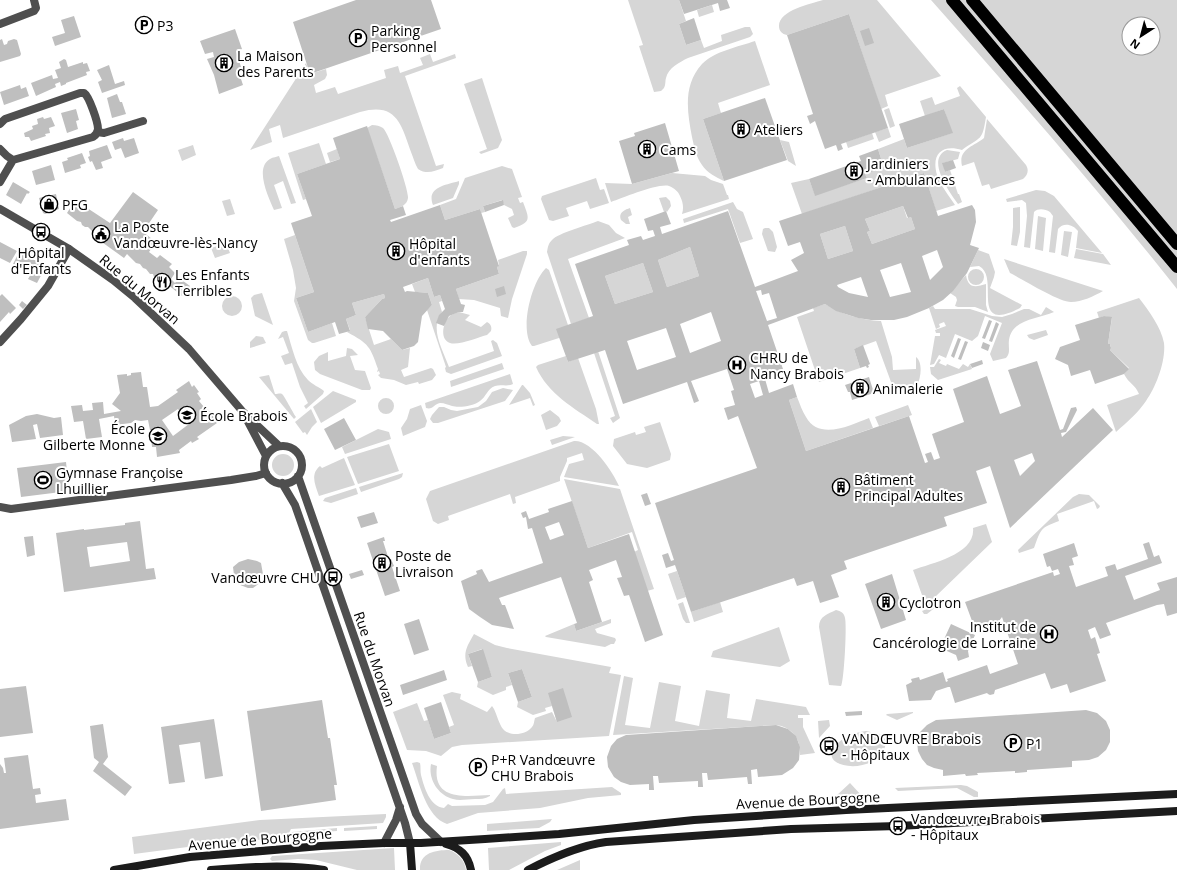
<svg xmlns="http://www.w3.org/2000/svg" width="1177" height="870" font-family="'Open Sans',sans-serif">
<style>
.green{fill:#d6d6d6;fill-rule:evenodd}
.building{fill:#bfbfbf;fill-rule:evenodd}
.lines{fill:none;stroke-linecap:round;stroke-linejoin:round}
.motorway-casing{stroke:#dbdbdb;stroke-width:13}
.minor{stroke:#4f4f4f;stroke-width:8}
.tertiary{stroke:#4f4f4f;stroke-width:8}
.secondary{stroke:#1c1c1c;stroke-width:8}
.motorway{stroke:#000;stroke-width:12}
.labels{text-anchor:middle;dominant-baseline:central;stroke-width:4;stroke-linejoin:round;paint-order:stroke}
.poi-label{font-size:14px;fill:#000;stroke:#fff;text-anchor:start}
.street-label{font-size:14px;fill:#000;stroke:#fff}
</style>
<rect width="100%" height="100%" fill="#fff"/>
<path class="green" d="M628 0H679L686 21 679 24 686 45 701 40 704 48 722 41 721 35 745 27H750L753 34 750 37 688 58C680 62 668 68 666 78 665 81 666 84 664 88L661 91 654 92 639 46 643 45Z
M823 0H877L941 76 885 95 888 106 881 109 849 14 787 35C782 34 779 31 779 26 779 10 811 4 823 0Z
M931 0H1177V289C1099 190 1015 95 931 0ZM1129 24H1153V48H1129Z
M712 5 714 12 699 17 697 10Z
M755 41 770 85 718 103 721 113 703 119 724 181C716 177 707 173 702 165 696 157 694 146 692 137 687 111 683 85 702 64 715 51 738 47 755 41Z
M430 54 433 62 455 54 456 58 405 76 436 166 444 164 443 168C434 171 427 175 418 169 415 164 413 157 411 152 401 123 396 102 360 112L283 138 280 125 269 129 272 142 250 150 306 63 310 74 326 69 327 75 325 79 314 85 316 93 335 87 338 94 386 78 384 70 398 66 400 73 423 65 420 58Z
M482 78 502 140 498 148 481 154 479 152 487 149 464 84Z
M960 86 986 117C982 142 981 136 962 150 942 144 931 154 937 175 941 186 949 196 955 205L936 211 924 173 802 214 791 183 809 179 815 195 867 178 865 174 884 168 878 149 904 139 907 148 952 133 944 109 925 116 920 101 932 97 935 105 960 96 957 88Z
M889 108 895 126 890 128 884 110Z
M987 119 1026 165C1029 170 1028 175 1023 179L991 189 989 184 982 186 974 162 962 166C958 149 973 147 984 138Z
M372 125C376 125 380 126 383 128 389 133 409 190 408 198 407 205 401 207 395 209L367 128Z
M888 128 891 137 879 142 875 132Z
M872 133 874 139 848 148 846 142Z
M780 140 789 142 796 166 788 161Z
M319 143 326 164 297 174 306 199 303 200 288 153Z
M193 145 196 155 182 161 178 150Z
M337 149 340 159 330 162 327 153Z
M947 150 960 152 958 159 943 163 945 172 950 170 958 194H959L962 202 958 204C950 193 925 159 947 150Z
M279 156 296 203 291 204 283 181 274 185 282 208 274 210C269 198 254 168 270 159 273 157 277 157 279 156Z
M502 166 512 169 522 197 518 198 520 203 523 202C529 218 532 222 514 228L512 227 508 218 514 215 512 209 504 205 502 200 483 206 485 212 481 213 480 209 445 220 440 205 456 199 465 178Z
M672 173 705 176 711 180 723 184 727 195H728L729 199 682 214C684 208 683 202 680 196 678 191 674 188 669 186 658 183 623 198 611 202L605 183 632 184Z
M596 178 600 190 604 189 609 203 590 209 587 201 566 208 569 216 553 221 549 220 541 199 542 196Z
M459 181V184L453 198 433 205C426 187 446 185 459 181Z
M1036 190 1045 191 1054 196 1102 253 1076 248 1078 231C1073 224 1063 222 1058 229L1055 253 1049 252 1053 216 1050 212C1045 209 1038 208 1034 212L1030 248 1024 247 1027 216 1026 203 1022 200 1007 202 1006 199Z
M666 197 670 201 671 206 667 212 666 211 664 212 659 198Z
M230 199 235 214 227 216 222 201Z
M733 202 737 209 743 212 753 239 740 243 728 209 684 223 683 219Z
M903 206 907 218 911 217 915 229 872 244 867 232 870 231 865 219Z
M1020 207V232L1017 246 1011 245 1013 227V208Z
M630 208 632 215 628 217 630 224H626L621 220C618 213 624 210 630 208Z
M1038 216 1046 218 1043 251 1035 249Z
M598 221 609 225 616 233 625 238 568 259 589 318 571 324 547 252C548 247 548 244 552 240 558 233 588 225 598 221Z
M845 226 853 251 828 259 820 234Z
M765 228H769L773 232 777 247 775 252 768 251 762 234 763 229Z
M1064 231 1072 232 1068 257 1061 255Z
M295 235 314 292 296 298 308 332 332 323 336 336 314 343H312L308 340 294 301 296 288 293 270 284 239Z
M226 243 230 253 215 258 211 248Z
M690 247 699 276 667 287 658 260Z
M1076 249 1103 254 1111 265 1074 258Z
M978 250 989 254 995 272 994 277 990 288 1022 305 1020 308C1014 311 1006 315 999 315 978 314 997 275 979 266L970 267Z
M523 251H527V254L512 299 508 318 501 316 500 308 474 300 459 299 456 289 499 274 497 267 499 265 498 260Z
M1004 259 1103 291C1094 296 1082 302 1071 302 1059 302 1022 279 1010 273Z
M643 263 653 292 615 304 605 276Z
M546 268 549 270 568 325 559 338 534 346H532C519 329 532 281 546 268Z
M968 277a8 8 0 1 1 16 0a8 8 0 1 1-16 0Z
M966 275C968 289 976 287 986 284V305L988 312 975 307H958L955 306 957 300 956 297 950 293Z
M428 278 434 297 440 295 442 301 439 302 442 312C429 328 443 350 449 367L494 351 491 341 493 340 497 343 502 356 454 373 451 374 446 372 445 368 446 367 427 310 432 305 428 293 415 292 412 284Z
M262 293 273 325 255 316 251 298 254 295Z
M384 294 385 298 382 299 365 317 374 345 391 339 402 350 410 348 408 367 401 370 404 377 431 368 433 369 436 375 432 380 419 384 418 382 406 385 394 380 381 378 378 375 380 374 379 371 377 372 378 369C370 346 369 344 347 332L350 330 346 319 356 315 352 303Z
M222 306a10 10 0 1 1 20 0a10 10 0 1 1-20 0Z
M1139 298C1149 311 1161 327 1164 343 1166 361 1156 387 1146 401 1138 413 1127 422 1116 432L1107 405 1139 394C1135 384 1129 384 1124 374L1129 368 1110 350 1111 347 1110 344H1108L1112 318 1104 316 1099 318 1097 312Z
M825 304C843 315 861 320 881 321L892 357 893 370 916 369V357C923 362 921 378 917 386 908 392 896 394 891 382L876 341 854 349 860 368 819 382 797 317 814 311 813 308Z
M933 306 935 309H970L992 316 1002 317 1012 314 1024 309H1029L1041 315 1046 307 1054 312C1038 319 1012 319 1009 340 1008 347 1011 353 1006 358L993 361 990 354 1002 323 985 316 978 336 972 341 955 334 946 358 939 355 934 364 930 365 935 336H940V333H936L935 330 946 326 944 322 939 324 940 327 936 329 929 308Z
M459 312 470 315 465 320 481 327 487 322C491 324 492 327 491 331L487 335C479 337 458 346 450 343 439 339 443 322 450 316 452 314 456 313 459 312Z
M1046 330 1048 335 1034 340 1029 338 1027 335Z
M285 331H287C292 347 296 368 308 380 313 385 319 387 324 391L323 394 306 409 304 406 308 403 300 387 292 363 285 365 281 356 289 353 283 337 278 339 282 332Z
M256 336 263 337 266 343 250 348V342Z
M347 348 352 349 358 355 350 356 355 370 365 371 371 388 370 390H362L320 374 315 370 314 362 319 356 328 352V361L346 356Z
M598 351 620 418 613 423 610 418 615 416 594 353Z
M566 356 568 362 578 358 596 409 599 424H597C574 408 548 394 536 367L538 365Z
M939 359 941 360 939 363 946 366 947 364 959 369 963 364 968 367 970 364 972 369 938 380 931 374 930 367H934Z
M502 363 504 369 451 387 450 381Z
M510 374 513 384C507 387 501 384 495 386 487 389 486 397 480 401 474 406 459 408 452 406 448 405 445 403 440 403 434 404 433 410 426 408L425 403Z
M269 375 275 394C278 394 280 393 282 394 284 395 293 413 296 417L294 419 259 377Z
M522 385H523L530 393 535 405 533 406 530 398 509 405Z
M503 388 513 390 505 401 438 423H433L430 419 432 415 439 407H444L451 410 457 411 478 407 486 401 492 392Z
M333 391 356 400V402L321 423 313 407Z
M797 397C800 404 802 411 806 417 819 441 851 425 869 418L873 428 806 451 789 400Z
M378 406a8 8 0 1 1 16 0a8 8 0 1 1-16 0Z
M421 405 427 421 425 427 403 436 401 428 407 419 410 409Z
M908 405 912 415 879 426 875 417Z
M311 409 317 422 312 427 307 435 305 432 303 433 295 422Z
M550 410 559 417 561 421 557 426 546 430 541 415Z
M660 422 671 454 670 460 647 468 627 464 613 446 614 439 635 432 636 435 646 432 644 427Z
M378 429 389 432 391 439 345 454 342 447Z
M563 436 575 437 552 445 550 440Z
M574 441C592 440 613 472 619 486L564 477 569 464 584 460 582 453 567 458V461L560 477V481L515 497 516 503 513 504 510 494 448 516 449 520 438 524 433 521 426 499 430 491Z
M389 444 399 471 358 484 347 457Z
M272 465a11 11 0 1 1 22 0a11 11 0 1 1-22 0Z
M344 458 355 485 319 496C315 485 310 474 320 466L322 468Z
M403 473 402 477 399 479 361 492 359 487Z
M564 479 620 489 654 589 647 591 634 552 638 550 632 532 588 548Z
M356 488 358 494 331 503 323 501 325 498Z
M1079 494 1089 495 1100 506 1099 508 1097 509 1094 501 1057 514 1059 521C1040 528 1041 529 1034 548L1019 553 1018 550 1073 497Z
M986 524 992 542 935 597 937 606 927 614H924L922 611 927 609 913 570C932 563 976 554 973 528Z
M677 571 686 597 677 600 668 574Z
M683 602 690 623H686L683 619 678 604Z
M720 602 723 612 694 622 691 612Z
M836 610C841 611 844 613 845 618 847 625 844 682 841 686L829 685 819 627C819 616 828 614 836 610Z
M611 619V623L595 629 597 633 615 638 616 640 614 644H611L605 647 546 637 545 636 574 624 576 631Z
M779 627 790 661 780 667 711 657 713 651Z
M474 634 495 645 507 648 611 667 609 673 621 675 609 736 462 745 452 747 441 756 426 751 407 750 393 712 417 703 424 721 428 720 434 739 451 733 449 727 454 725 443 695 452 692 461 694 460 699 487 712 492 706 494 709C497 715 499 724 503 729 510 737 526 735 532 727 534 725 534 721 535 718L552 712 557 722 548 693 552 706 545 708 546 711 533 715 517 707 518 702 532 697 522 669 508 673 512 685 506 687V690L493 695 477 687 478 682 492 677 482 649 468 654 472 666 468 667C462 654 467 646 474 634Z
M624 676 633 678 625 725 650 728 659 682 681 686 675 721 699 726 706 690 730 694 727 718 751 721 756 699 806 707 810 715H798V718H803V727L815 753 800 755C801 739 792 727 776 725L613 735Z
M913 712V713L897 720 886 715 887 714Z
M829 720 830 726 819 738 818 721Z
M866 731 880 734 886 740C886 777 813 771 836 745 844 736 854 733 866 731Z
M417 762 420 763C421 767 420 771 421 775 424 787 430 807 444 808L448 804 452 806 485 805 493 802 503 789 505 788 506 794 612 787 621 793V795L588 798 540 808 478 813 447 824C426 817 419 782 412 763Z
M431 764 437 766C432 802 467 796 490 795V796C485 799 480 799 475 799 467 799 460 801 453 799 438 795 428 779 431 764Z
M850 783 862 796 842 798 836 796Z
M961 785 967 786 978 792V797H974L957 788 898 791 895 788Z
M386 814V817L383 823 291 829 287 837 203 845 134 854 132 837 260 820Z
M552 819 550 822 539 828 487 831V824Z
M377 826V829L344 831V828Z
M337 828V831L293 834 292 839H289L292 832Z
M561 842V845L545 851 509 870H489L488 848Z
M394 848 395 870H357L316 860 298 859 272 861 270 859 272 856Z
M449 850C458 853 465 861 466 870H420C419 853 435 850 449 850Z
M580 860V870H557Z"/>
<path class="building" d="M356 0H431L441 29 310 74 293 22Z
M679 0H727L730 8 720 11 718 3 684 14Z
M849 14 888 128 841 144 843 149 838 151 836 145 825 149 815 121 810 124 807 116 813 114 787 35Z
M74 16 81 37 55 46 52 37 65 33 61 20Z
M694 18 701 40 686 45 679 24Z
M869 28 874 43 865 46 860 31Z
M235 29 242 49 236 51 241 67 238 68 240 70 239 73 243 85 219 94 214 75 207 59 214 57 213 52 205 54 200 41Z
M2 39 4 45 7 44 8 41 14 39 17 40 21 54 20 56 0 62V40Z
M64 59 66 60 68 67 83 62V64L87 63 90 71 86 72 87 75 66 83V84L61 86 60 82 55 84 56 87 36 96 31 83 52 75 53 79 58 78 55 70 61 68 59 62Z
M109 65 115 84 124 81 125 85 102 93 98 82 102 80 97 70Z
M20 85 21 89 26 87 29 96 4 105 0 92Z
M117 94 120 102H122L126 114 112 118 107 98Z
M765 98 787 160 724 181 703 119Z
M76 109 79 120 76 121 78 129 67 133 61 113Z
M944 109 953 133 907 148 899 124Z
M43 117 44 119 51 117 55 126 49 128 50 133 45 134 46 136 31 141 29 137H25L24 133 33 129 32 126 38 124 37 119Z
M665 123 679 171 632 184 619 141 635 136 634 133Z
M367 126 395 209 403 206 406 215 390 220 391 222 440 205 445 220 480 209 499 266 497 267 499 274 456 289 461 304 465 305 463 312H459L449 316 444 326 436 323 439 315 445 309 440 295 434 297 428 278 403 287 405 292 407 291 428 293 432 305 422 316 418 342 414 346 402 350 383 331 368 329 365 317 382 299 385 298 384 294 352 303 356 315 346 319 350 331 339 334 335 322 308 332 296 298 314 292 291 223 312 216 297 174 340 159 333 138Z
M123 138 124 141 134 138 139 153 125 158 121 148 115 150 112 142Z
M107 145 112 158 101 162 103 168 96 170 92 161 90 162 88 157 90 156 89 151Z
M878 149 884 168 865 174 867 178 815 196 809 179 861 161 859 156Z
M82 153 86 163 80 165 81 168 65 173 62 162 68 160 67 158Z
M953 160 956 168 945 172 942 163Z
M51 165 55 180 36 185 32 171Z
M924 173 938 216 972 205 975 210 976 222 970 245 979 248 967 273 953 291 943 300 929 308 907 317 894 320H871L858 318 836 311 825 304 768 325 784 372 765 379 769 393 793 384 797 397 789 400 806 451 909 416 925 463 928 462 925 454 931 452 934 460 940 458 932 434 964 422 953 389 987 376 1000 414 1021 406 1008 370 1037 361 1060 430 1063 429 1071 408 1076 407 1077 410 1066 432 1061 433 1062 437 1093 408 1113 430 1010 528 990 466 976 471 987 503 944 517 947 526 844 561 847 569 831 575 839 597 820 603 813 581 797 586 794 578 691 612 675 565 666 568 662 555 668 553 671 561 674 560 655 503 757 468 738 416 728 420 724 408 735 405 731 391 734 390 727 369 691 381 699 401 694 403 687 382 623 404 605 350 568 362 556 329 593 316 575 264 629 245 627 240 641 236 643 240 655 236 653 230 648 231 644 219 666 211 671 224 660 227 662 234 728 211 755 287 798 271 791 260 804 253 800 242 788 246 779 221ZM903 206 908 218 911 217 915 229 872 244 867 232 870 231 865 219ZM845 226 853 251 828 259 820 234ZM690 247 699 276 667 287 658 260ZM937 250 943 267 930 280 922 256ZM643 263 653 292 615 304 605 276ZM901 263 911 292 890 297 880 270ZM861 277 868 297 849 293 838 287 837 285ZM761 290 762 295 769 293 777 318 767 321 756 291ZM711 312 721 341 690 353 680 324ZM666 328 676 357 637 370 627 341ZM759 381 763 395 755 398 750 384ZM1032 453 1035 461 1020 476 1014 460Z
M13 182 30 192 28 194 27 193 21 204 6 195Z
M133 192 158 210 143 232 156 242 149 252 157 258 160 255 172 264 169 267 175 273 171 279 175 283 179 278 190 286 182 296 167 284 162 285 163 283 162 282 161 283 159 279 154 277 153 274H150L146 269 143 268 140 264 136 263 127 254 124 258 99 240 101 236H99L95 231H92L88 227H85L82 225 81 222 77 221 67 213 75 200 110 223Z
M56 194 59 209 45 214 43 213 39 198Z
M503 200 504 205 485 212 483 206Z
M0 242 17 251 10 263 0 258Z
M19 252 46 266 37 283 28 279 31 274 13 264Z
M504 286 506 294 497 297 495 289Z
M2 294 16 308 10 314 9 312 0 322V296Z
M22 301 27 305 23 309 19 305Z
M1104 316 1112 317 1108 344H1110L1111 348 1110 350 1129 369 1124 374 1095 384 1090 370 1071 376 1068 365 1055 359 1060 347 1080 340 1075 325Z
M989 320 992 321 985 339 982 338Z
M996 322 999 324 992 342 989 341Z
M958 338 961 339 954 358 951 356Z
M965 341 968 342 961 360 958 359Z
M983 342 990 345 988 351 981 348Z
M863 345 870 364 868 365 869 367 867 368 866 366 860 368 854 349Z
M982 360 983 364 972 368 970 364Z
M141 372 143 387H147L150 407 158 406 178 392 176 390 189 381 192 387 194 385 199 392 197 393 201 399 199 401 204 407 205 406 210 412 212 411 216 417 214 419 217 423 197 437 199 439 192 443 191 441 179 450 180 453 157 457 156 447H152L151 436H154V430H150L148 420 141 421 135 420 131 423 115 425 114 416 99 419 102 437 86 439 83 421 74 422 71 406 82 405 83 411 93 410 92 403 103 402 104 414 121 411 112 404 120 393 117 375 127 374V376L131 375V373ZM178 409 189 424 173 436 162 420Z
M869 377 874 393 852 400 850 392H848L845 385Z
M37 414 54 418 61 417 63 435 40 438 37 424 33 425 36 439 12 442 9 425 26 416Z
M344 418 356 440 335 450 324 429Z
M122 444H128V449L122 450Z
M66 462 69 491 21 497 17 468Z
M647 493 651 504 645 506 641 495Z
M572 501 588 548 629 534 663 635 645 642 629 595 624 596 617 578 622 577 616 560 589 570 593 580 589 582 602 622 576 631 574 624 577 623 561 577 499 598 502 605H505L514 629 492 625 480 617 469 609 461 581 477 574 476 571 482 569 489 582 543 563 532 528 528 529 526 517 523 518 521 513 526 511 529 519 549 512 548 509ZM559 522 564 535 550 540 545 527Z
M374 512 378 523 361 528 357 517Z
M140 521 146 569 154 568 156 579 64 592 56 533 84 529V530L125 525V523ZM127 542 130 561 90 567 87 547Z
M33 536 35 555 27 557 24 537Z
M384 537 385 541H383L389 560 391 559 394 566 392 567 400 591 385 596 367 543Z
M1149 542 1154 557 1159 555 1162 563 1125 576 1134 600 1160 590 1157 583 1177 577V613L1167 616 1164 604 1157 605 1106 623 1111 635 1100 639 1095 627 1088 630 1091 639 1095 637 1100 653 1097 654 1106 681 1070 693 1067 684 1051 689 1045 673 995 690 994 694 990 695 988 694 987 693 955 703 950 687H948L936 691 931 700 909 701 906 685 912 682 911 679 919 677 920 680 943 672 946 682 948 681 947 679 987 665 990 674 1018 664 1002 617 999 621 975 629 965 602 1053 572 1054 576 1060 574 1058 569 1052 571 1050 566 1047 567 1043 554 1074 543 1078 556 1072 558 1074 565 1069 566 1076 587 1108 576 1105 567 1115 564 1117 570 1148 559 1143 544Z
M248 559 257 561 261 563 264 580 253 588H248L235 583 233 567 239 562Z
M362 570 364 575 351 579 349 574Z
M892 574 906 620 881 629 865 584Z
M419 619 429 650 414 655 404 624Z
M951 624 975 635 968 651 969 657 958 661 956 655 940 648Z
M483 649 492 677 478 682 468 654Z
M522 669 532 697 518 702 508 673Z
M444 670 447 680 403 695 400 685Z
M26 686 33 733 0 737V689Z
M563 688 572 717 557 722 548 693Z
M322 700 328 738H330L337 785H334L336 800 261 811 247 711Z
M441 702 451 733 434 739 424 708Z
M1086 710 1097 713 1106 721 1110 730V742L1106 750 1098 757 1089 760 1072 761V767L1027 770V772L1015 773V771L977 773 978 775 966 776 965 774 943 776V770L934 768 927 765 922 759 918 751 917 741 920 732 927 725 936 720Z
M862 711V715L846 716 845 712Z
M214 719 223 776 205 779 200 742 179 745 185 782 169 784 161 727Z
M103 724 108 757 103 764 132 787 125 796 93 771 99 762 94 758 90 726Z
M776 725 788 729 796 736 800 747 799 760 793 768 782 775 758 777 757 769 751 770 752 784H748L747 777 708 780 707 773H702L703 787H698V781L659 783 658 776H653L654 790H649V784L630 785 621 782 614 777 608 767 607 757 611 746 617 739 626 735Z
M28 755 33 789 40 788 41 794 35 795 36 803 66 799 69 820 0 829V764L3 768 4 773H6L4 758Z"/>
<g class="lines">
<defs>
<path id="motorway" d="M952 0 1177 267
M972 0 1177 244"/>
</defs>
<use href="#motorway" class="motorway-casing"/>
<path class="minor" d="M0 24 34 11 36 8 34 0
M0 124 5 119 80 93H84C89 96 98 122 98 129 98 133 96 135 93 137L13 160 0 182
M97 132 104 133 143 121
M0 149 7 156 13 160
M0 342 21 319 48 286 69 249
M0 507 11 509 231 480 256 476 266 473"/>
<path class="tertiary" d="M0 209 69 249 113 280 135 298 189 349 243 412 279 446
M246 418 266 456
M264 465a19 19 0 1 1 38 0a19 19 0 1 1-38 0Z
M298 476 416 814 422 824 441 842
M282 483 295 505 302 525 405 823 410 843
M384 843 396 820 400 807"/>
<path class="secondary" d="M410 843 412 870
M446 844C460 848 468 855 471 870
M114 870 190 857 321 846 384 843H421L485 839 559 834 694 820 846 810 1177 794
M211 870C247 867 289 864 324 870
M528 870C553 857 578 846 606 842L791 829 898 826 1177 811"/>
<use href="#motorway" class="motorway"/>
</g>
<defs>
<symbol id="parking-ring" viewBox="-11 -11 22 22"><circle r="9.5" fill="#fff" stroke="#000" stroke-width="1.5"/><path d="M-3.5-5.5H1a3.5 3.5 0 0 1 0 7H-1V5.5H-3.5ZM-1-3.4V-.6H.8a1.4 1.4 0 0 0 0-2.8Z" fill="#000"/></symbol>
<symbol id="building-ring" viewBox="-11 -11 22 22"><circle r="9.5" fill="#fff" stroke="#000" stroke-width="1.5"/><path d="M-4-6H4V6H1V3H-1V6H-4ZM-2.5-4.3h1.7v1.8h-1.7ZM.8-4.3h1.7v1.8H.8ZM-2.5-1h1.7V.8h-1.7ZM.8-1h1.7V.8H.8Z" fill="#000"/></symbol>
<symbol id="shop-ring" viewBox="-11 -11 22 22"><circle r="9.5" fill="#fff" stroke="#000" stroke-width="1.5"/><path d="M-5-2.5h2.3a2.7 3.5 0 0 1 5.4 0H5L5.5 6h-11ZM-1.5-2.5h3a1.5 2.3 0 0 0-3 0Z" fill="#000"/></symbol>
<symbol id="bus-ring" viewBox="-11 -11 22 22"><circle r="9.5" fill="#fff" stroke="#000" stroke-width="1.5"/><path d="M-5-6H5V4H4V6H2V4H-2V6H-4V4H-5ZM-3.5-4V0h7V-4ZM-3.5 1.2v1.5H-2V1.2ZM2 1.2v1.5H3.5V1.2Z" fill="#000"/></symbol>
<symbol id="civic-ring" viewBox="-11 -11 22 22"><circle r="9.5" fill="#fff" stroke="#000" stroke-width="1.5"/><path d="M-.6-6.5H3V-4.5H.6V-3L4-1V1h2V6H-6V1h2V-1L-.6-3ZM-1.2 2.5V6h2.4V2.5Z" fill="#000"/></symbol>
<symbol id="restaurant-ring" viewBox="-11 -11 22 22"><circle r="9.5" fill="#fff" stroke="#000" stroke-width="1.5"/><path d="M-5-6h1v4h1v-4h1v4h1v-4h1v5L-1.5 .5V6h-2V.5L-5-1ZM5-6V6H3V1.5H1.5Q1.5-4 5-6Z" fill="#000"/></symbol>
<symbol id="hospital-ring" viewBox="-11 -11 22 22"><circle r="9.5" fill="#fff" stroke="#000" stroke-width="1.5"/><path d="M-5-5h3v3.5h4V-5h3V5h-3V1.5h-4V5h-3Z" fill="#000"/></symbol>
<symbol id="school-ring" viewBox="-11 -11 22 22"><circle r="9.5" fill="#fff" stroke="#000" stroke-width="1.5"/><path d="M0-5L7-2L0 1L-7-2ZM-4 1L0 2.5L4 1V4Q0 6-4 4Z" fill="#000"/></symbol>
<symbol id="stadium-ring" viewBox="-11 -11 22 22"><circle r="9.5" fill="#fff" stroke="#000" stroke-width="1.5"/><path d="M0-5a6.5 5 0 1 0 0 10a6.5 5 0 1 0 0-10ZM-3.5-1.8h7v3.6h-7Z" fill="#000"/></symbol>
</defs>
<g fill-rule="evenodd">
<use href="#parking-ring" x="134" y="15" width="20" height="20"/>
<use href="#parking-ring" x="348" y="28" width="20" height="20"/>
<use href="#building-ring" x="214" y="53" width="20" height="20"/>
<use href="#building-ring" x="731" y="119" width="20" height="20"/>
<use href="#building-ring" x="637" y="139" width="20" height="20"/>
<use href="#building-ring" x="844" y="161" width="20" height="20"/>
<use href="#shop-ring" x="39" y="194" width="20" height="20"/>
<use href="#bus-ring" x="31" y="222" width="20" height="20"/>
<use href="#civic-ring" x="91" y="224" width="20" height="20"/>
<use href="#building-ring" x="386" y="241" width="20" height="20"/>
<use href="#restaurant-ring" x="152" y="272" width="20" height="20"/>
<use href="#hospital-ring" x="727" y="355" width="20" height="20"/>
<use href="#building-ring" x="850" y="378" width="20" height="20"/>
<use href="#school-ring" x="177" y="405" width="20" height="20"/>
<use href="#school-ring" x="148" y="426" width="20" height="20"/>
<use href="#stadium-ring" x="33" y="470" width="20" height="20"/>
<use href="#building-ring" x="831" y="477" width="20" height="20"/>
<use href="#building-ring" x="372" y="553" width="20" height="20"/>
<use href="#bus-ring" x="323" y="567" width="20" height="20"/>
<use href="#building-ring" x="876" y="592" width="20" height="20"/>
<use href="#hospital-ring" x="1039" y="624" width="20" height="20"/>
<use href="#parking-ring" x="1003" y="733" width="20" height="20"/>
<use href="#bus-ring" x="819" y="736" width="20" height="20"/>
<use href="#parking-ring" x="468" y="757" width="20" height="20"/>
<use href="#bus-ring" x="888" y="816" width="20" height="20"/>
</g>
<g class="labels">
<g class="poi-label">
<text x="157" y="25">P3</text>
<text x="371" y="30">Parking<tspan x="371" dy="16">Personnel</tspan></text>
<text x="237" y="55">La Maison<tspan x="237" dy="16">des Parents</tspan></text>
<text x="754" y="129">Ateliers</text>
<text x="660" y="149">Cams</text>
<text x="867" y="163">Jardiniers<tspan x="867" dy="16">- Ambulances</tspan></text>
<text x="62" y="204">PFG</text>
<text x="114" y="226">La Poste<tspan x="114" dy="16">Vandœuvre-lès-Nancy</tspan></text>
<text x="409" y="243">Hôpital<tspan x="409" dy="16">d'enfants</tspan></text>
<text x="41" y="252" text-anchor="middle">Hôpital<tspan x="41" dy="16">d'Enfants</tspan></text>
<text x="175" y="274">Les Enfants<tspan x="175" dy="16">Terribles</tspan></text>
<text x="750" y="357">CHRU de<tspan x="750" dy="16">Nancy Brabois</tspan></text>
<text x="873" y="388">Animalerie</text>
<text x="200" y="415">École Brabois</text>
<text x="145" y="428" text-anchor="end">École<tspan x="145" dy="16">Gilberte Monne</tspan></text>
<text x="56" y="472">Gymnase Françoise<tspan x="56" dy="16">Lhuillier</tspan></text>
<text x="854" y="479">Bâtiment<tspan x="854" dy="16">Principal Adultes</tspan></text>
<text x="395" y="555">Poste de<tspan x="395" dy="16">Livraison</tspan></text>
<text x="320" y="577" text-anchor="end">Vandœuvre CHU</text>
<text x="899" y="602">Cyclotron</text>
<text x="1036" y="626" text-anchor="end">Institut de<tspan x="1036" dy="16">Cancérologie de Lorraine</tspan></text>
<text x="842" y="738">VANDŒUVRE Brabois<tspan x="842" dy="16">- Hôpitaux</tspan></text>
<text x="1026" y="743">P1</text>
<text x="491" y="759">P+R Vandœuvre<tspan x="491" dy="16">CHU Brabois</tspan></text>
<text x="911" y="818">Vandœuvre Brabois<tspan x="911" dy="16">- Hôpitaux</tspan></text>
</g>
<g class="street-label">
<text transform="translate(140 289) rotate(40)">Rue du Morvan</text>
<text transform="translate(375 659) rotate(71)">Rue du Morvan</text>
<text transform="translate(808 800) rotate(-3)">Avenue de Bourgogne</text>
<text transform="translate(260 839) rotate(-5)">Avenue de Bourgogne</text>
</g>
</g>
<g transform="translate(1141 36) rotate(216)"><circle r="19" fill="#ffffff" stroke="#999999"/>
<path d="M0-3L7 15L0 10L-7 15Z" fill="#000000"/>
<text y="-6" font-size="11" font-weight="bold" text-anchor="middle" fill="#000000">N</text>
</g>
</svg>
